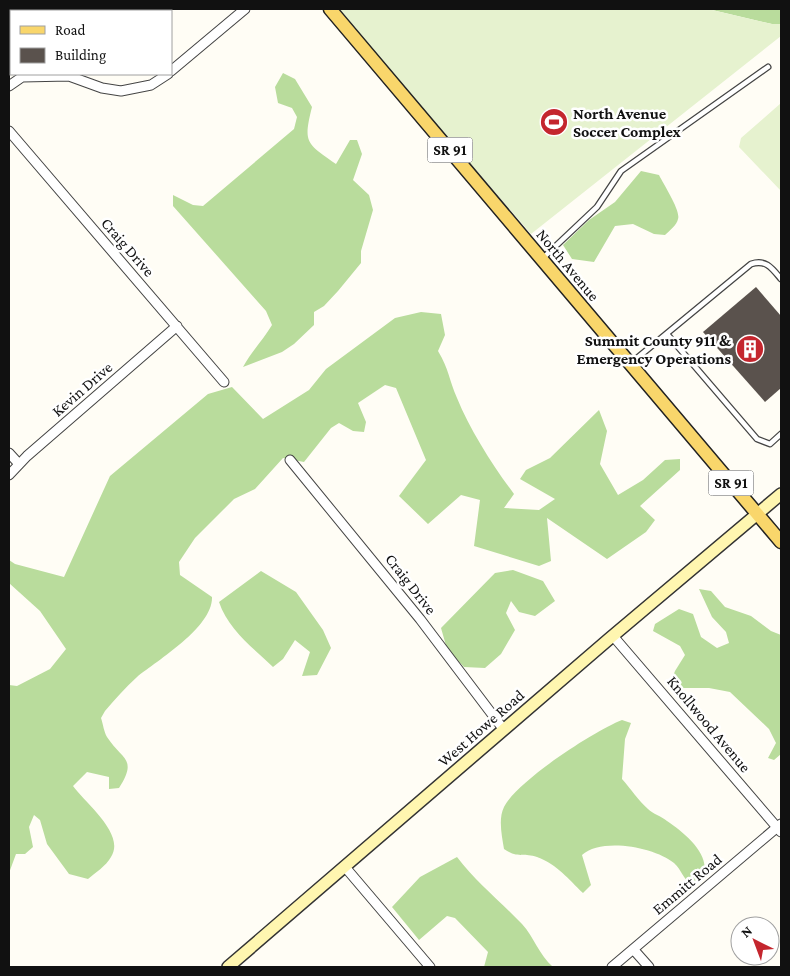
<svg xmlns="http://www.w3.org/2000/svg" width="790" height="976" font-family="'Crimson Pro',serif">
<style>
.forest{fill:#b9dc9c}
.pitch{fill:#e6f2cf}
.building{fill:#5a524d}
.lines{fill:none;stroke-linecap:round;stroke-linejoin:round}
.service-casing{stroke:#444;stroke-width:7}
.minor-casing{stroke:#444;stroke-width:11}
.secondary-casing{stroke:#333;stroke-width:14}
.primary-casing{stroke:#222;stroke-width:15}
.service{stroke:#fff;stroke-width:4.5}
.minor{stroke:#fff;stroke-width:9}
.secondary{stroke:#fff6b0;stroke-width:11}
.primary{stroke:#f9d66b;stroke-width:12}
.labels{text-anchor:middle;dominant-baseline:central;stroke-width:5;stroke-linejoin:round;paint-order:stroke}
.shield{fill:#fff;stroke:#585858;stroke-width:1}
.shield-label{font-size:15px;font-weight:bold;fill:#111}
.poi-label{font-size:16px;font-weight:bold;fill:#111;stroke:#fff;text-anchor:start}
.street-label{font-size:16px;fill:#111;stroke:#fff}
</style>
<rect width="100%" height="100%" fill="#fffdf5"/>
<path class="forest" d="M708 9H781V24H772Z
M283 73 295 79 312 107C303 143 306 143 336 164L350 140H357L362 154 353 180 369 195 373 210 361 251V263L338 291 324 306 314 312V325L294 344 282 352 243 367C251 352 263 340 272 325L266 311 173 206V195L193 205 203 206 294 129 297 117 292 108 278 103 275 87Z
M641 171 659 175C664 185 681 211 678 219 677 225 669 231 665 235L654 234 633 224 615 226 594 262 572 259 563 245 589 220 615 202Z
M421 312 441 314 445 335 438 351C449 369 449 380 457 398 470 430 493 466 514 494L504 508 539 510 555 499 520 479 526 470 550 458 599 410 607 431 600 464 618 495 643 480 665 460 680 459V470L640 506 655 520 646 532 607 559 547 518 551 561 539 566 474 546 480 500 461 495 428 524 399 496 426 460 396 388 385 385 358 403 366 422 364 432 353 431 339 423 331 428 304 462 283 458 255 489 234 499 195 538 179 562 180 575 212 597C213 627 158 660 137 677 125 688 115 699 105 711L101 718C103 724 104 732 107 737 122 760 138 758 119 788L109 789V777L87 772 73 786C85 803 126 834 111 857 106 866 95 873 88 879L69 874 47 844 40 820 34 815 29 827 33 847 25 854H16L9 873V685L17 686 50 669 66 649 40 611 9 583V560L15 564 64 577 110 476 208 394 232 387 263 419 309 390 326 369 395 318Z
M513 570 543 581 555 601 535 616 519 612 511 601 506 613 515 630 501 654 485 668 464 667 447 649 441 628 495 573Z
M261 571 296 592 323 630 331 648 317 675 302 676 310 652 295 640 283 659 273 667C253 648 228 629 219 602Z
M699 589 711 591 725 607 751 616 771 631 781 635V754L774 760 768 758 776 743 769 729 730 692 709 688H684L670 684 675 671 685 655 680 646 653 631 655 624 679 609 693 614 701 637 717 648 729 643 726 632 712 617Z
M622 720 631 723 625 739 622 779C631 789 638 800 648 809 653 814 661 816 667 821 688 835 722 864 694 886 682 879 682 870 674 863 655 847 601 837 582 855L591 885 583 893C568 879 558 865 537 857 523 852 519 859 504 849 502 836 498 819 504 807 517 781 594 731 622 720Z
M457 857C476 882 500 901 522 924 534 937 539 955 553 967H484L488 952 455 918 447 916 419 940 392 907 420 877Z"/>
<path class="pitch" d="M337 9H708L772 24H781V36L531 234Z
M781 103V191L739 147 741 138Z"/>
<path class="building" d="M756 287 781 316V388L765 402 703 332Z"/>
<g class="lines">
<defs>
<path id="service" d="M543 258 597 207 621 171 768 67
M667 334 757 439 770 444 781 434
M631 363 751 264C766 259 772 268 781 279"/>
<path id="minor" d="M171 71 245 9
M9 86 22 77 69 76 102 88 121 91 151 85 168 74
M9 131 224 382
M9 453 19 464
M290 460 420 619 504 730
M9 475 27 456 177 326
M613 636 781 832
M345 867 430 967
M633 949 649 967
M612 967 781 824"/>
<path id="secondary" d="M228 967 609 639 781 494"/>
<path id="primary" d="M330 9 781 542"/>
</defs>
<use href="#service" class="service-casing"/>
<use href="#minor" class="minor-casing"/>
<use href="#secondary" class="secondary-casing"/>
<use href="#primary" class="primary-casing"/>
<use href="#service" class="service"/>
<use href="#minor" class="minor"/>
<use href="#secondary" class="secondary"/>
<use href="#primary" class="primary"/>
</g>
<defs>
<symbol id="stadium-disc" viewBox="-11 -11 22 22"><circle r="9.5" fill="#c4262e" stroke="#fff"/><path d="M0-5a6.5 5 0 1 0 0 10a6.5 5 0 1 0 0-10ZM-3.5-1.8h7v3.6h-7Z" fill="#fff"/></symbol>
<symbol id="building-disc" viewBox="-11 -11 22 22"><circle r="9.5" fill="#c4262e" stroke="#fff"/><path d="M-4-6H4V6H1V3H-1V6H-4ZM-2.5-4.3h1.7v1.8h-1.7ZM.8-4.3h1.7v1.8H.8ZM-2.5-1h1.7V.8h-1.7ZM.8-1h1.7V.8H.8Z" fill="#fff"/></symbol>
</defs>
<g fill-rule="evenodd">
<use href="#stadium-disc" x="538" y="106" width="32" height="32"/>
<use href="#building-disc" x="734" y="333" width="32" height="32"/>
</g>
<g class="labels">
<g class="shield">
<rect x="427.5" y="137.5" width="45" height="25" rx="4"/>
<rect x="708.5" y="470.5" width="45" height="25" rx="4"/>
</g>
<g class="shield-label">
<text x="450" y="150">SR 91</text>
<text x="731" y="483">SR 91</text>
</g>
<g class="poi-label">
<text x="573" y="113">North Avenue<tspan x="573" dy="18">Soccer Complex</tspan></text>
<text x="731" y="340" text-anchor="end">Summit County 911 &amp;<tspan x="731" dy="18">Emergency Operations</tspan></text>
</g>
<g class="street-label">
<text transform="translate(128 247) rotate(49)">Craig Drive</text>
<text transform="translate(568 265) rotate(50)">North Avenue</text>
<text transform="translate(82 389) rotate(-41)">Kevin Drive</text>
<text transform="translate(411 584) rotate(52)">Craig Drive</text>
<text transform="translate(709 724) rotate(50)">Knollwood Avenue</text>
<text transform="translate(481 728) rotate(-41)">West Howe Road</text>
<text transform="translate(687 884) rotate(-40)">Emmitt Road</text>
</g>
</g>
<rect width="790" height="976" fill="none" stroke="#111111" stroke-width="20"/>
<rect x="10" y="10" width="162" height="65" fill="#ffffff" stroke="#a0a0a0"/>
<rect x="20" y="26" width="25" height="8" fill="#f9d66b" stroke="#a0a0a0"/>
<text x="55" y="35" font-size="15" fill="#111111">Road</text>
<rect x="20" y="48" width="25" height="15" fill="#5a524d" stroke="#a0a0a0"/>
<text x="55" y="60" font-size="15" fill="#111111">Building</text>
<g transform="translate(755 941) rotate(318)"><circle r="24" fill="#ffffff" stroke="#a0a0a0"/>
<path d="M0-4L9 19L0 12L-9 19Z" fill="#c4262e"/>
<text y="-8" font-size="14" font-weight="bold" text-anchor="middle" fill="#111111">N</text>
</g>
</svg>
